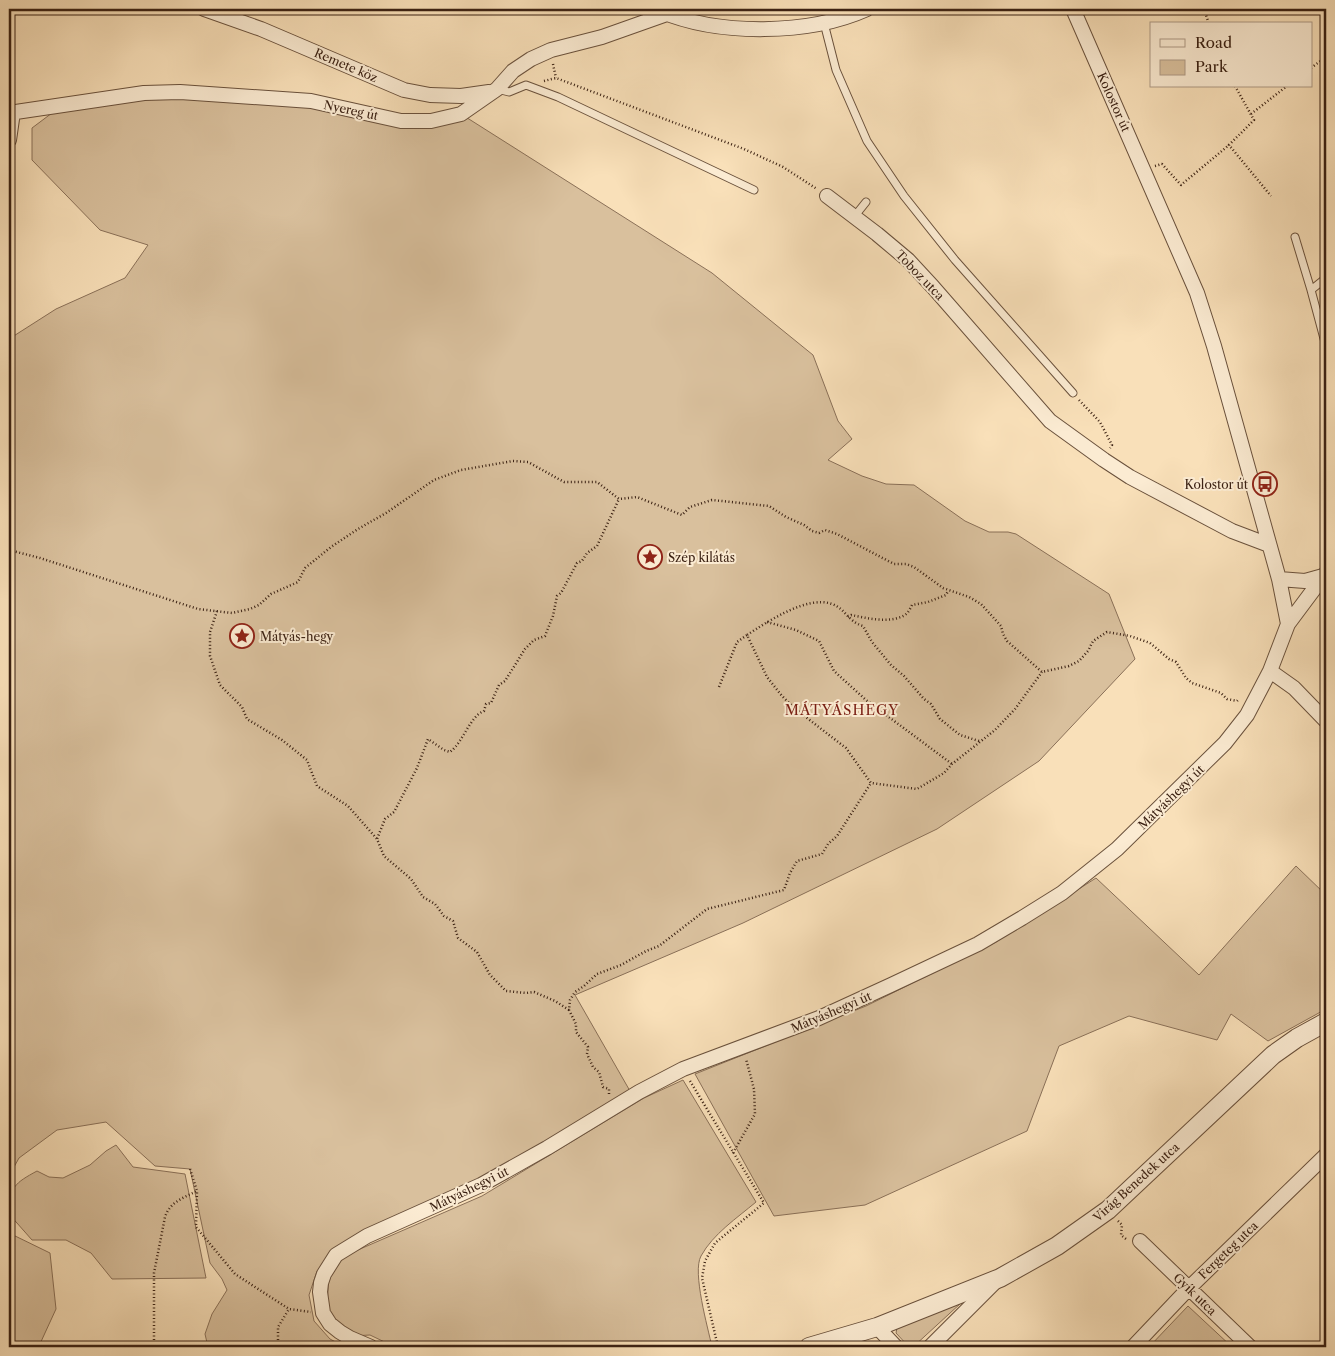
<svg xmlns="http://www.w3.org/2000/svg" width="1335" height="1356" font-family="'Libre Caslon Text',serif">
<style>
.green{fill:#d9c09d;stroke:#8a7058}
.lines{fill:none;stroke-linecap:round;stroke-linejoin:round}
.service-casing{stroke:#6a513c;stroke-width:9}
.minor-casing{stroke:#6a513c;stroke-width:16}
.tertiary-casing{stroke:#6a513c;stroke-width:20}
.path{stroke:#3b2113;stroke-width:2.5;stroke-dasharray:1 2.5;stroke-linecap:butt}
.service{stroke:#fbebd2;stroke-width:7}
.minor{stroke:#fbebd2;stroke-width:14}
.tertiary{stroke:#fbebd2;stroke-width:18}
.labels{text-anchor:middle;dominant-baseline:central;stroke-width:4;stroke-linejoin:round;paint-order:stroke}
.street-label{font-size:12px;fill:#3b2113;stroke:#fbebd2}
.poi-label{font-size:12px;fill:#3b2113;stroke:#fbebd2;text-anchor:start}
.neighbourhood-label{font-size:14px;letter-spacing:1px;fill:#7a1f14;stroke:#fbebd2}
</style>
<rect width="100%" height="100%" fill="#f9e0b9"/>
<filter id="stains"><feTurbulence type="fractalNoise" baseFrequency=".004" numOctaves="4"/><feColorMatrix values="0 0 0 0 .2 0 0 0 0 .09 0 0 0 0 .02 0 0 0 .5 -.17"/></filter>
<radialGradient id="worn" r=".72"><stop offset=".6" stop-color="#630" stop-opacity="0"/><stop offset="1" stop-color="#630" stop-opacity=".3"/></radialGradient>
<path class="green" d="M729 9H797V12H754Z
M221 94 401 121 461 114 712 273 813 355 838 421 852 439 828 460 862 476 886 484 914 485 965 521 989 532H1008L1016 534 1109 594 1135 659 1039 761 937 829 743 923 575 995 630 1091 512 1162 341 1247 317 1271 309 1295 314 1321 330 1339 345 1347H208L205 1334 212 1314 227 1290 222 1279 210 1263 190 1169 155 1166 106 1122 57 1130 19 1158 9 1176V339L56 309 125 278 148 245 100 230 32 160V128L64 104Z
M1296 866 1326 895V1009L1268 1041 1231 1014 1217 1040 1129 1016 1059 1046 1027 1131 865 1205 774 1216 695 1074 866 1006 996 942 1096 878 1199 975Z
M683 1080 756 1202C737 1218 713 1234 701 1256 692 1272 708 1328 712 1347H395L370 1335 351 1336 332 1322 327 1305 329 1274 344 1256 482 1196 644 1098Z
M116 1145 133 1167 185 1174 206 1278 112 1279 91 1253 66 1240H32L9 1214C9 1187 15 1183 37 1171L49 1177 63 1178 90 1165 106 1151Z
M9 1233 50 1253 56 1309 39 1346 9 1347Z
M961 1303 913 1347H909L896 1333 897 1328Z
M1188 1306 1232 1347H1149Z"/>
<g class="lines">
<defs>
<path id="service" d="M824 23 836 70 867 141 904 196 955 260 1073 393
M497 89 509 92 526 85 558 97 754 190
M854 217 866 202
M1295 237 1311 290
M1326 278 1311 290 1326 346"/>
<path id="minor" d="M204 9 261 29 404 90 430 95 461 96 489 92
M1073 9 1197 293 1214 346 1279 579 1288 624
M660 11C719 36 809 35 867 9
M9 113 144 93 180 92 311 101 401 121H431L461 114 497 89 513 71 531 59 551 50 602 37 667 14
M9 140 13 112
M827 196 877 234 908 260 933 287 1050 421 1104 460 1130 477 1232 531 1269 545
M1279 579 1305 581 1323 576
M1270 671 1294 688 1326 721
M1140 1241 1250 1347
M877 1327 896 1347
M371 1347 350 1338 340 1332 330 1324 323 1313 320 1292 321 1283 324 1274 336 1255 367 1236 481 1185 547 1148 639 1092 683 1069 819 1018 891 985 978 944 1022 918 1062 893 1117 849 1225 743 1247 715 1270 671 1288 624 1326 573
M930 1347 995 1282
M1133 1347 1189 1288 1326 1155"/>
<path id="tertiary" d="M809 1347 877 1327 1000 1278 1057 1246 1108 1210 1273 1055 1297 1038 1326 1022"/>
</defs>
<use href="#service" class="service-casing"/>
<use href="#minor" class="minor-casing"/>
<use href="#tertiary" class="tertiary-casing"/>
<path class="path" d="M1204 9 1209 24
M553 64 556 78
M1311 68 1326 57
M544 81 556 78 744 149 783 167 817 189
M1235 86 1254 120 1229 145 1271 196
M1251 114 1287 86
M1155 166 1162 164 1181 185 1229 145
M1079 400 1100 422 1112 445 1110 448
M9 550 40 558 198 609 232 613 250 609 259 605 271 594 298 582 305 568 331 547 358 529 386 513 434 480 461 470 513 461 528 462 564 482H597L619 499 637 497 682 515 690 507 712 500 769 506 786 517 804 525 812 531 819 533 825 530 837 534 894 564H906L914 567 943 588 969 597 981 604 1001 626 1003 634 1007 641 1042 672 1069 666 1079 661 1088 651 1093 641 1107 632 1130 636 1150 643 1169 659 1176 662 1186 678 1192 683 1221 693 1227 699 1237 701 1239 699
M217 611 210 632V656L220 685 242 707 247 719 282 740 307 760 317 786 348 806 377 839
M848 617 851 615C867 618 889 624 905 615 908 613 910 609 912 605L928 602 946 595 948 591
M767 622 796 630 819 641 834 671 866 700 952 764
M719 687 737 642 747 635
M979 741 960 735 940 719 931 704 924 699 904 676 891 665 872 642 863 626C847 621 846 609 832 604 807 595 767 622 747 635L767 677 782 696 794 708 846 748 871 783 917 789 944 773 952 764 995 730 1015 709 1042 672
M569 1010 555 1001 534 992 526 993 506 991 490 975 477 952 458 938 453 921 444 916 435 904 423 897 411 879 384 856 377 839 385 819 394 812 417 768 428 739 444 750 450 752C464 741 470 716 484 711L486 704 491 703 499 685 505 681 525 649 534 640 545 636 553 616 557 596 561 593 577 563 582 561 587 553 597 546 619 499
M690 1081 764 1203 715 1243 705 1261 702 1278 718 1347
M609 1094V1089L603 1087 599 1072 593 1067 587 1054 588 1047 576 1032V1024L569 1010 570 1000 575 992 584 986 597 974 621 965 646 951 659 946 707 909 784 890 790 873 797 861 822 854 828 844 837 836 871 783
M733 1153 755 1114 754 1089 746 1059
M190 1169 197 1191 196 1227 235 1274 289 1309 311 1312
M1118 1221 1122 1225 1121 1235 1126 1239
M154 1340V1273L165 1217C170 1202 183 1198 197 1191
M278 1347V1327L289 1309"/>
<use href="#service" class="service"/>
<use href="#minor" class="minor"/>
<use href="#tertiary" class="tertiary"/>
</g>
<defs>
<symbol id="bus-ring" viewBox="-11 -11 22 22"><circle r="9.5" fill="#fbebd2" stroke="#8f2418" stroke-width="1.5"/><path d="M-5-6H5V4H4V6H2V4H-2V6H-4V4H-5ZM-3.5-4V0h7V-4ZM-3.5 1.2v1.5H-2V1.2ZM2 1.2v1.5H3.5V1.2Z" fill="#8f2418"/></symbol>
<symbol id="sight-ring" viewBox="-11 -11 22 22"><circle r="9.5" fill="#fbebd2" stroke="#8f2418" stroke-width="1.5"/><path d="M0-6L1.8-2.2L6-1.7L2.9 1.2L3.7 5.4L0 3.3L-3.7 5.4L-2.9 1.2L-6-1.7L-1.8-2.2Z" fill="#8f2418"/></symbol>
</defs>
<g fill-rule="evenodd">
<use href="#bus-ring" x="1251" y="470" width="28" height="28"/>
<use href="#sight-ring" x="636" y="543" width="28" height="28"/>
<use href="#sight-ring" x="228" y="622" width="28" height="28"/>
</g>
<g class="labels">
<g class="street-label">
<text transform="translate(346 65) rotate(23)">Remete köz</text>
<text transform="translate(1114 102) rotate(66)">Kolostor út</text>
<text transform="translate(351 110) rotate(12)">Nyereg út</text>
<text transform="translate(920 275) rotate(46)">Toboz utca</text>
<text transform="translate(1171 797) rotate(-44)">Mátyáshegyi út</text>
<text transform="translate(831 1012) rotate(-23)">Mátyáshegyi út</text>
<text transform="translate(1136 1182) rotate(-42)">Virág Benedek utca</text>
<text transform="translate(469 1189) rotate(-26)">Mátyáshegyi út</text>
<text transform="translate(1228 1250) rotate(-44)">Fergeteg utca</text>
<text transform="translate(1195 1294) rotate(44)">Gyík utca</text>
</g>
<g class="poi-label">
<text x="1248" y="484" text-anchor="end">Kolostor út</text>
<text x="668" y="557">Szép kilátás</text>
<text x="260" y="636">Mátyás-hegy</text>
</g>
<g class="neighbourhood-label">
<text x="842" y="710">MÁTYÁSHEGY</text>
</g>
</g>
<rect width="1335" height="1356" fill="none" stroke="#f9e0b9" stroke-width="30"/>
<rect x="10" y="10" width="1315" height="1336" fill="none" stroke="#3b2113" stroke-width="2.5"/>
<rect x="15" y="15" width="1305" height="1326" fill="none" stroke="#3b2113"/>
<rect x="1150" y="22" width="162" height="65" fill="#fbebd2" stroke="#ae9a86"/>
<rect x="1160" y="39" width="25" height="8" fill="#fbebd2" stroke="#ae9a86"/>
<text x="1195" y="48" font-size="15" fill="#3b2113">Road</text>
<rect x="1160" y="60" width="25" height="15" fill="#d9c09d" stroke="#ae9a86"/>
<text x="1195" y="72" font-size="15" fill="#3b2113">Park</text>
<rect width="100%" height="100%" filter="url(#stains)"/>
<rect width="100%" height="100%" fill="url(#worn)"/>
</svg>
